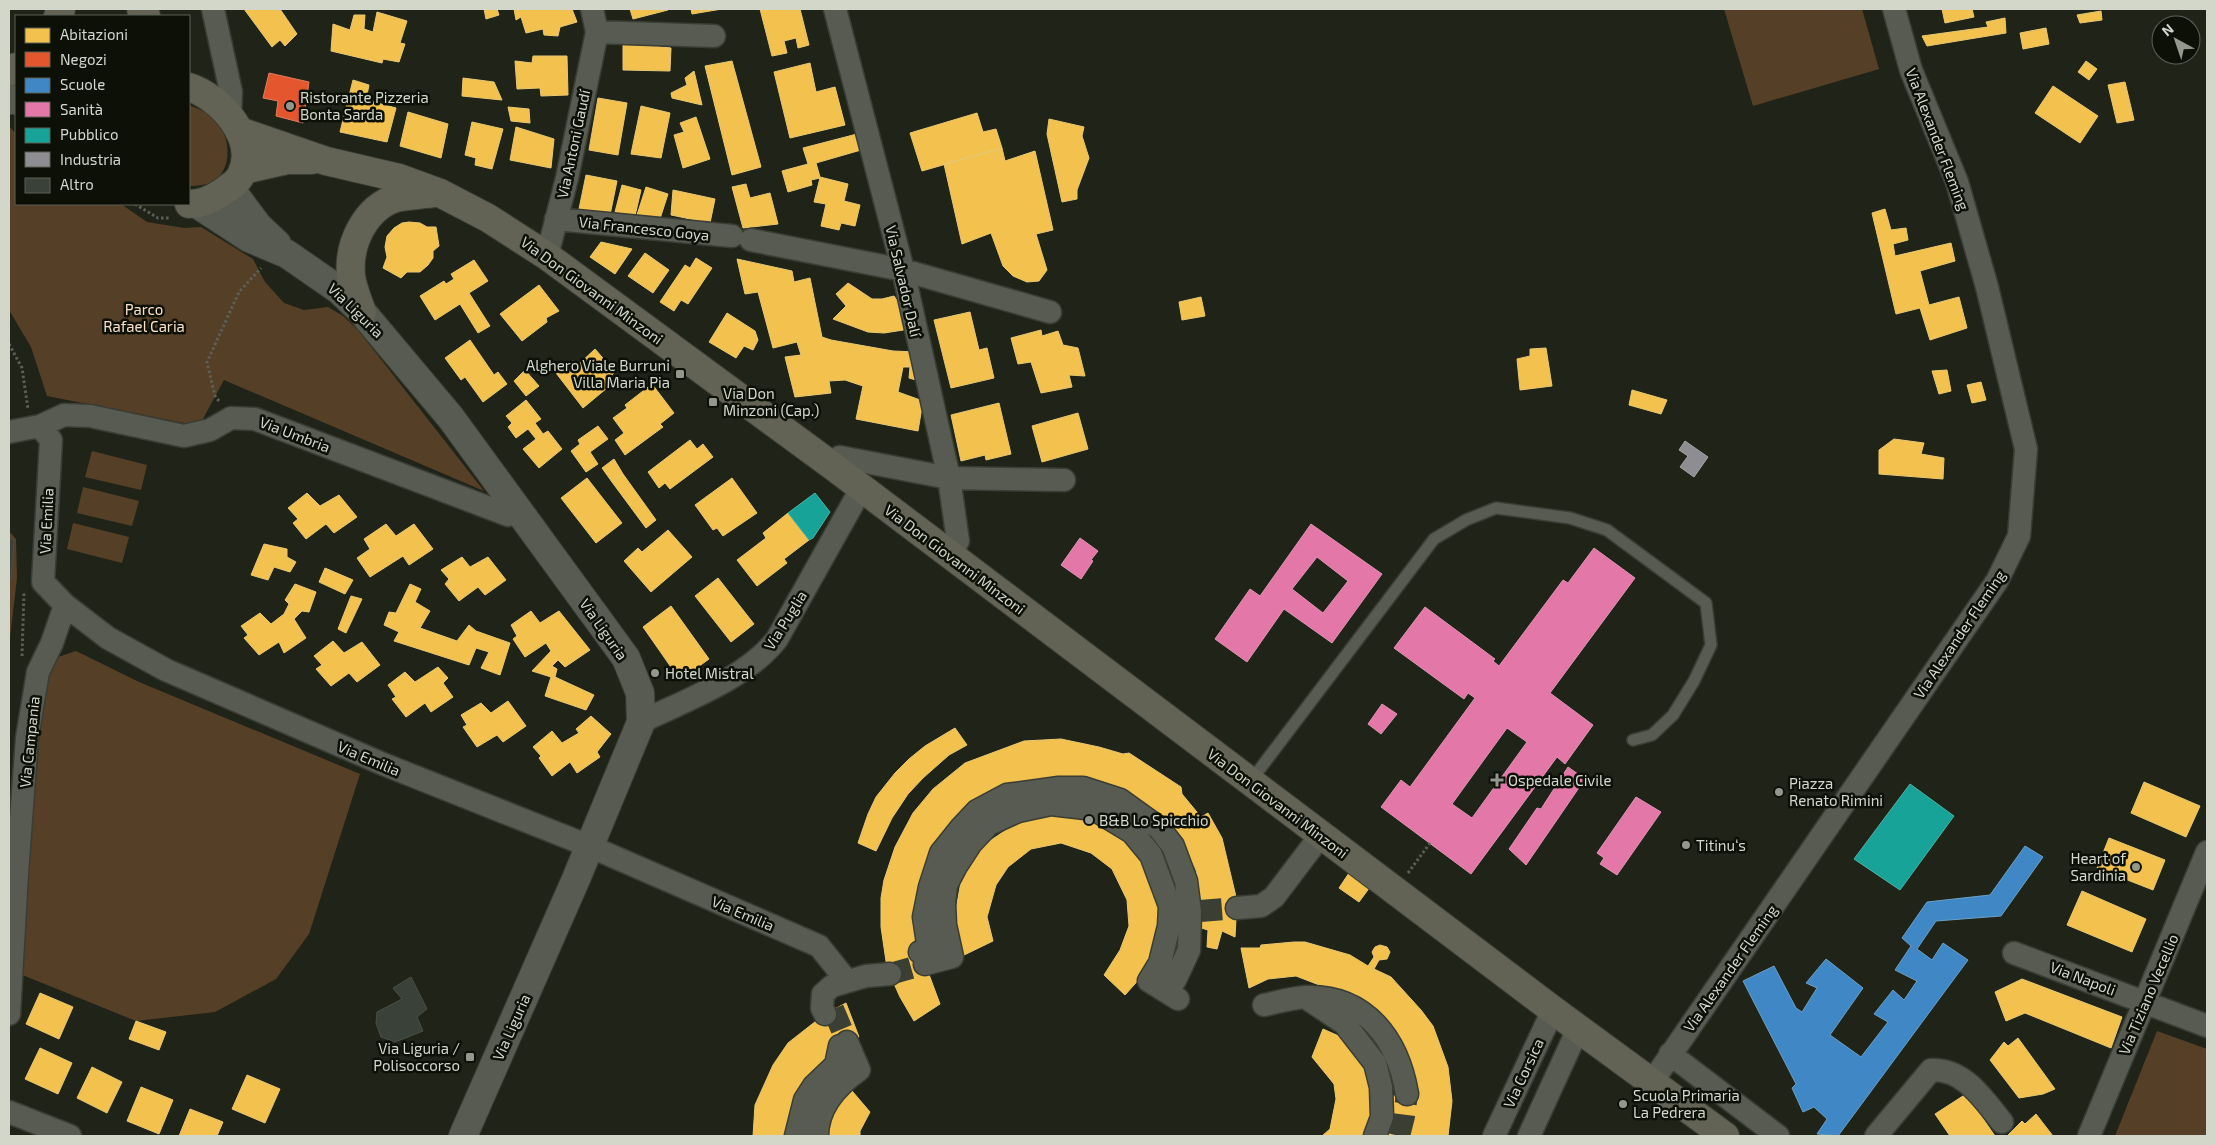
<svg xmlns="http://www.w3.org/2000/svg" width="2216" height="1145" font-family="'Exo 2',sans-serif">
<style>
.green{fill:#563f27}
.homes{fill:#f2c14e;stroke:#e8c873}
.shops{fill:#e4572e;stroke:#df7d5d}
.schools{fill:#3f88c5;stroke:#6ba0c6}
.health{fill:#e377a8;stroke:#de94b2;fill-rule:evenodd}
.public{fill:#17a398;stroke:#4fb3a7}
.industry{fill:#8d8d92;stroke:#a2a3a3}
.building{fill:#3a4138;stroke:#494f47}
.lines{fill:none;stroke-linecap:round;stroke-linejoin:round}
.minor-tunnel{stroke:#3b3f33;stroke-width:22;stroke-dasharray:22 11;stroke-linecap:butt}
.service-casing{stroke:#3a3d34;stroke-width:14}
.minor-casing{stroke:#3a3d34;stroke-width:25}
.tertiary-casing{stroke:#3a3d34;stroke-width:30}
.secondary-casing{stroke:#3a3d34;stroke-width:30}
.primary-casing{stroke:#3a3d34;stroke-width:30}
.path{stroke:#5c5f55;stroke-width:3;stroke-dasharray:2.5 2.5;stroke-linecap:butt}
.service{stroke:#585b52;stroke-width:11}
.minor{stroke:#585b52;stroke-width:22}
.tertiary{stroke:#585b52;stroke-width:28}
.secondary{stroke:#585b4f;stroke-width:28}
.primary{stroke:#626355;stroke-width:28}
.poi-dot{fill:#94988c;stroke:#0d1007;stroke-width:2}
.labels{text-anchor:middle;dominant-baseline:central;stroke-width:5;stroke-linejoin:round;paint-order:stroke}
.poi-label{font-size:15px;fill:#d2d7ca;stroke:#0d1007;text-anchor:start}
.street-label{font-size:15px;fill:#d2d7ca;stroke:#0d1007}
.park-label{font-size:15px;fill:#f9dec6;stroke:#0d1007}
</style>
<rect width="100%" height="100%" fill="#202418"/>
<path class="green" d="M1724 9H1862L1879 69 1753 106Z
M189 105C196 108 207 112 213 117 230 133 235 169 212 182 206 185 196 186 189 186Z
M9 126 16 134V204H121L147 222 184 228 201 227 253 259 265 282 284 303 304 310 328 307 343 316 358 330 484 491 224 380 199 426 47 396 31 347 9 310Z
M92 451 147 465 141 490 85 477Z
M83 487 139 501 132 526 77 513Z
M73 523 129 537 122 563 67 549Z
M9 531 16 539 17 578 9 646Z
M76 651 139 682 360 774 309 934 276 979 215 1012 136 1021 20 974 40 731 47 678 55 658Z
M2157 1031 2207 1049V1136H2115Z"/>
<path class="homes" d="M244 9H280L297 34 285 46 280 40 272 47Z
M484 9H497L499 15 486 19Z
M514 9H572L577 22 560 27 558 36 544 35 543 29 526 33 521 17 516 20Z
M630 9H667L668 10 633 19Z
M691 9H722L692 14Z
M760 9H800L809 45 798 48 796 38 784 41 787 53 772 56Z
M1942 9H1972L1974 17 1945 23Z
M2101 11 2102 20 2080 23 2077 15Z
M377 12 407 21 400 43 405 44 399 62 383 59 382 63 331 51 333 24 350 30 354 15H365L364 29 373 32Z
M2005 18 2006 33 1927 46 1922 36 1988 27 1986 22Z
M2046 28 2049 44 2023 49 2020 33Z
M623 43 671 48 670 71 623 70Z
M533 56H567L568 95 541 96 540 88 517 89 515 61 532 63Z
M732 61 761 167 732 175 705 66Z
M2086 61 2097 69 2089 80 2078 72Z
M810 63 816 92 835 87 845 125 790 138 774 72Z
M694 71 702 105 672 98 671 93 687 85 685 78Z
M463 78 494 82 502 100 462 96Z
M353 80 369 85 366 100 396 108 387 142 340 132Z
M2125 82 2134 120 2117 123 2108 85Z
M2053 86 2098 116 2080 143 2035 113Z
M598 98 627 103 618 155 589 150Z
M641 106 670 113 661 158 631 154Z
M508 107 529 109 530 123 511 121Z
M408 112 448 124 441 158 400 146Z
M977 113 983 132 996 129 1002 148 922 171 910 133Z
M696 117 710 159 683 168 674 135 684 132 680 123Z
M1049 119 1084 127 1082 136 1089 158 1077 190V199L1062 202 1047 134Z
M472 122 503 129 492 169 475 165 476 158 465 155Z
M516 127 554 139 551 168 510 160Z
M857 134 861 150 816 163 820 177 848 184 844 201 860 205 855 226 841 223 839 230 821 226 826 204 814 202 820 178 811 180 812 185 788 192 782 171 808 164 803 148Z
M1002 148 1005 161 1035 151 1053 230 1036 234 1047 270 1039 281 1027 282 1013 276 1003 266 991 233 962 244 944 164Z
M586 175 617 181 610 215 579 209Z
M746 184 750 198 770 193 778 224 743 228 732 187Z
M622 185 641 190 635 216 615 212Z
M646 187 668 194 658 225 636 218Z
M673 190 715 199 710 223 671 215Z
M1885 209 1891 230 1906 228 1908 240 1893 244 1895 256 1951 243 1955 261 1920 271 1929 305 1959 297 1967 328 1930 340 1920 308 1896 314 1872 213Z
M409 222 420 223 427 227H436L439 246 433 251V258L428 265 420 272H407L401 278 383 268 387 257 385 247 387 236 394 228 402 223Z
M601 242 632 249 615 274 590 257Z
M645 253 669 270 653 293 628 276Z
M696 258 712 268 688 304 681 300 674 311 660 302 685 265 690 268Z
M737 259 792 271 794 282 810 278 822 337 831 340 893 351 917 352 923 382 909 378 910 367H903L898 392 923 401 918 431 856 419 863 386 845 380 829 381 831 393 795 397 785 357 801 355 797 342 773 348 758 292 745 294Z
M474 260 488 281 469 293 490 326 478 333 460 304 435 320 420 296 444 281 446 284 454 279 451 274Z
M848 283 872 299H882L894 296 898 302 903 300 910 329 884 333 868 332 833 319 846 306 836 294Z
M539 285 559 311 546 318 547 322 522 341 500 314Z
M1201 297 1205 316 1182 320 1179 302Z
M970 312 979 350 987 348 994 378 951 388 934 320Z
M727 313 755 331 758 340 753 350 744 346 736 358 709 342Z
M1041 330 1042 336 1058 331 1063 345 1078 348 1085 376 1069 375 1072 387 1041 393 1031 362 1018 364 1011 338Z
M470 340 494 375 498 372 507 384 483 402 465 377 461 380 445 358Z
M1546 348 1552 386 1520 390 1517 359 1530 356V349Z
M595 349 615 372 609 378 613 383 583 408 556 373 573 361 578 365Z
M525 370 539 386 526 396 514 381Z
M1947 370 1951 391 1939 394 1932 371Z
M1981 382 1986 400 1972 403 1967 385Z
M652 384 674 413 660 424 663 427 625 455 615 440 624 433 613 418 627 408 625 405Z
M1632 390 1667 400 1661 414 1629 405Z
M526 400 541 419 535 423 543 434 548 431 562 449 539 468 523 449 536 439 528 429 516 438 508 427 512 423 506 416Z
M999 403 1011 454 986 460 985 455 961 461 951 415Z
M1078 413 1088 449 1042 462 1032 426Z
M598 426 608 439 590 452 598 464 586 472 571 451 580 444 578 440Z
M1894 439 1924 443 1921 454 1944 458 1943 479 1879 474V450Z
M690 440 697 449 703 444 713 457 670 489 665 483 659 488 648 472Z
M614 459 623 474 612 482 602 468Z
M623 474 656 520 646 528 612 482Z
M587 478 622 523 596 543 561 498Z
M732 478 757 513 723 536 717 528 713 530 695 505Z
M307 493 320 506 339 495 357 517 334 533 326 524 306 539 293 523 298 519 288 508Z
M788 513 809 540 784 559 787 563 757 586 737 560 766 538 763 533Z
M386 524 396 536 414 524 433 549 409 565 403 556 370 577 357 558 370 549 364 539Z
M668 530 692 557 651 592 624 561 638 548 642 552Z
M264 544 287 549V557L296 562 290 572 274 567 268 580 251 575Z
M462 557 470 567 488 557 506 580 485 595 478 587 459 601 445 584 449 579 441 570Z
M325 568 353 580 345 594 319 582Z
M718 578 754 624 731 642 695 596Z
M295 584 316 592 309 612 302 611 294 619 306 638 284 653 279 642 259 655 244 638 248 635 241 626 260 613 271 624 284 614 289 604 285 600Z
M410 584 421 589 415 602 430 611 420 628 457 641 469 625 476 631 510 643 500 675 481 668 489 652 476 648 469 665 394 641 399 632 384 625 389 612 396 613Z
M351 596 362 599 346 633 338 629Z
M671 606 709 659 680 680 643 627Z
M531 611 540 623 559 611 590 650 565 667 558 660 552 666 557 669 555 677 594 695 586 710 545 696 551 677 532 671 551 651 546 643 525 657 513 639 517 636 511 625Z
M333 641 344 653 362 642 380 665 357 682 349 673 331 686 316 669 322 665 314 656Z
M438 667 448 678 443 683 453 697 431 712 425 703 406 717 392 699 396 697 388 685 405 672 415 682Z
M508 701 526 726 503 742 497 735 477 747 463 727 467 725 461 715 481 703 491 713Z
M591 716 611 734 597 752 600 757 577 773 570 762 552 776 539 758 541 756 533 747 552 731 562 743 579 733 576 729Z
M955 728 967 745 949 755 923 778 908 794 892 818 876 851 858 843 868 814 876 797 895 773 909 759 925 746Z
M1061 739 1099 747 1123 754 1129 753 1181 787 1182 794 1201 817 1208 813 1222 838 1237 901 1235 937 1222 931 1217 949 1207 947 1208 930 1198 927 1201 901 1196 870 1183 843 1148 805 1123 790 1048 778 988 792 972 804 918 945 940 1004 914 1021 900 997 887 968 881 927V898L884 880 895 847 913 813 933 789 965 763 1024 741Z
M2144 782 2200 806 2186 837 2131 813Z
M1062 813 1105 823 1135 849 1157 884 1161 926 1150 967 1125 995 1104 975 1120 950 1129 926 1127 900 1112 869 1091 853 1061 843 1031 849 1008 867 996 885 987 917 993 941 960 957 955 915 962 876 985 844 1023 819Z
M2109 838 2165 860 2153 890 2097 868Z
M1349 873 1370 887 1359 902 1339 888Z
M2082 891 2146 919 2132 952 2067 925Z
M1294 942H1305L1350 955 1368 966 1374 957 1372 952 1375 947 1380 945 1387 947 1390 952 1387 959 1379 960 1374 969 1391 977 1421 1010 1433 1026 1448 1067 1452 1101 1448 1136H1322L1330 1129 1336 1099 1334 1084 1312 1057 1323 1029 1350 1041 1363 1055 1375 1099 1407 1094 1353 998 1296 976 1268 979 1249 988 1241 948H1260L1261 945Z
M2022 979 2122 1017 2111 1048 2025 1013 2006 1021 1995 992Z
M40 993 73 1007 59 1039 26 1024Z
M846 1003 859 1037 840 1046 808 1076 790 1115 788 1136H753L755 1105 773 1065 788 1043 825 1014Z
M136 1021 166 1032 159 1050 129 1039Z
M2018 1038 2055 1089 2043 1094 2019 1098 1990 1060 2004 1042 2008 1046Z
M40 1048 72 1063 58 1094 25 1079Z
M92 1067 122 1082 107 1113 77 1098Z
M247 1075 280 1089 265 1123 232 1109Z
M847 1085 870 1112 860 1131V1136H825V1129Z
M141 1087 173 1100 159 1134 127 1121Z
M1966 1094 1995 1136H1950L1935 1114Z
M190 1109 223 1122 217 1136H179Z
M2036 1114 2053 1136H2007L2022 1121 2025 1124Z"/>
<path class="shops" d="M269 73 309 82 303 123 276 116 278 101 263 98Z"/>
<path class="schools" d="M2025 846 2043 857 2001 916 1936 921 1917 949 1932 960 1943 943 1968 960 1838 1136 1817 1134 1827 1119 1814 1107 1803 1112 1792 1088 1796 1084 1743 981 1774 966 1796 1008 1802 1012 1817 988 1806 983 1826 959 1863 988 1830 1035 1861 1057 1888 1022 1874 1014 1893 990 1904 1000 1917 981 1895 970 1911 946 1902 938 1927 902 1990 895Z"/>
<path class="health" d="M1311 524 1382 574 1332 643 1284 609 1247 662 1215 639 1250 589 1260 596ZM1317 557 1348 581 1323 613 1292 589Z
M1080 538 1098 551 1091 560 1093 561 1081 579 1061 565Z
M1594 548 1635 578 1550 693 1593 725 1565 764 1557 757 1471 874 1381 807 1401 780 1410 787 1475 698 1468 693 1464 699 1394 648 1425 607 1495 659 1493 661 1499 666 1563 580 1568 583ZM1507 728 1527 742 1472 818 1452 804Z
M1382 704 1397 714 1381 734 1368 724Z
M1568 767 1585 779 1526 865 1509 849 1537 808 1541 809Z
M1636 797 1661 812 1617 875 1600 864 1604 858 1597 853Z"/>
<path class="public" d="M815 493 830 512 813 538 809 540 788 513Z
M1910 784 1954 816 1900 890 1854 859Z"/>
<path class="industry" d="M1685 441 1708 457 1694 477 1680 467 1688 456 1679 450Z"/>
<path class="building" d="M9 539H14L11 579H9Z
M411 977 427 1009 417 1017 423 1031 395 1042 381 1037 376 1023 377 1012 402 999 393 988Z"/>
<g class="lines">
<path class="minor-tunnel" d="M1200 911 1237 908
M890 974 925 964
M833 1009 847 1042
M1399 1136 1404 1116 1407 1094"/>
<defs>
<path id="service" d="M1250 782 1434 539 1466 520 1496 508 1570 518 1607 530 1706 603 1711 645 1694 681 1673 715 1652 735 1633 740"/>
<path id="minor" d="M213 9 231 92 230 117
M835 9 903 270 949 478 958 541 950 554
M597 32 714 36
M556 219 732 236
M751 240 903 270 1050 312
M547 256 567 178 597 32 592 9
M40 426 51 440 43 582 65 605 108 638 166 670 383 764 589 846 819 946 847 981
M9 432 40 426 64 415 90 416 184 436 210 430 231 418 255 419 508 515 518 509
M834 467 840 457 949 478 1064 480
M641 722C686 700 747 678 777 639L861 489
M9 882 17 874 27 738 38 672 52 643 65 605
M1237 908 1261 906 1274 897 1321 835
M920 952 929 950 924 917 930 887 941 853 961 828 977 811 1007 795 1059 788H1083L1120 800 1159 828 1173 846 1186 881 1190 912 1189 950 1175 980 1166 991
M2014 953 2207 1026
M925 964 952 957 945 925 944 903 946 885 956 866 971 843 989 824 1018 811 1051 804 1094 809 1132 832 1151 855 1170 906 1169 926 1160 963 1149 981 1178 999
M1308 999 1344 1023 1375 1063 1381 1087 1382 1117 1375 1136
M1264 1005C1278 1002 1292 998 1306 997 1366 995 1398 1040 1407 1094
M9 1014 17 874
M825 1014 822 1008 823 994 832 986 866 976 890 974
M1670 1054 1778 1136
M1652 1082 1997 581 2019 536 2026 449 1987 287 1957 182 1911 70 1894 9
M9 1112 70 1136
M796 1136 805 1100 814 1086 836 1065 840 1046
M817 1136C817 1107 836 1086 859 1070L847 1042
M1494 1136 1553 1010
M1529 1136 1578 1029
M1876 1136 1931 1070C1964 1068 1984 1100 2002 1122
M2089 1136 2207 852"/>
<path id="tertiary" d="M229 187 258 226 277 244
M197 204 249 238 287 254 339 290 362 312 451 418 626 658 640 693 641 722 576 879 463 1136"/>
<path id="secondary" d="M9 100H16"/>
<path id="primary" d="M141 9 146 16
M58 16 61 9
M9 72 16 67
M189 87C220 97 259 139 241 175 237 183 229 188 221 193 211 200 201 204 189 204
M239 131 326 161 399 178 440 193 488 218 547 256 834 467 1553 1010 1725 1136
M243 170 287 160H312
M362 312C358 300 352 287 351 275 348 244 365 208 396 198 408 195 422 195 435 193"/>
</defs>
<use href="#service" class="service-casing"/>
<use href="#minor" class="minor-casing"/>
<use href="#tertiary" class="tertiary-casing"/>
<use href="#secondary" class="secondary-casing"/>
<use href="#primary" class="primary-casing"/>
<path class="path" d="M135 204 158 218H171
M9 344 22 368 28 409
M219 401 215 396 207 362 239 292 261 268
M22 656 24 592
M1408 873 1430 843"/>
<use href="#service" class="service"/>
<use href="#minor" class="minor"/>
<use href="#tertiary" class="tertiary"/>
<use href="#secondary" class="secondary"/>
<use href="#primary" class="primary"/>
</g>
<g class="poi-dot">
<circle cx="290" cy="106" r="5"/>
<rect x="675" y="369" width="10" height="10" rx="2.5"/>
<rect x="708" y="397" width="10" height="10" rx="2.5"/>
<circle cx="655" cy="673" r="5"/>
<path d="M1494.5 772.5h5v5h5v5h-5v5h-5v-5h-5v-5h5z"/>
<circle cx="1779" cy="792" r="5"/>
<circle cx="1089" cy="820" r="5"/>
<circle cx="1686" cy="845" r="5"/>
<circle cx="2136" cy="867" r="5"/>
<rect x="465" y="1052" width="10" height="10" rx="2.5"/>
<circle cx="1623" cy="1104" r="5"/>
</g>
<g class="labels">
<g class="poi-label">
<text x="300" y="97">Ristorante Pizzeria<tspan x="300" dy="17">Bonta Sarda</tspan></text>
<text x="670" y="365" text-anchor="end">Alghero Viale Burruni<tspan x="670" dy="17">Villa Maria Pia</tspan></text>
<text x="723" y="393">Via Don<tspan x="723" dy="17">Minzoni (Cap.)</tspan></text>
<text x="665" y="673">Hotel Mistral</text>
<text x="1508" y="780">Ospedale Civile</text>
<text x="1789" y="783">Piazza<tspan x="1789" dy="17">Renato Rimini</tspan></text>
<text x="1099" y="820">B&amp;B Lo Spicchio</text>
<text x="1696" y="845">Titinu‘s</text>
<text x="2126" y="858" text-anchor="end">Heart of<tspan x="2126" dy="17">Sardinia</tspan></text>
<text x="460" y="1048" text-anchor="end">Via Liguria /<tspan x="460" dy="17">Polisoccorso</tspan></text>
<text x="1633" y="1095">Scuola Primaria<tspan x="1633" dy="17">La Pedrera</tspan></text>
</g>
<g class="street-label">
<text transform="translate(1938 139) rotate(69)">Via Alexander Fleming</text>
<text transform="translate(573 144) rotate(-78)">Via Antoni Gaudí</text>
<text transform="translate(644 228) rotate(6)">Via Francesco Goya</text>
<text transform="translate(904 281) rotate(77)">Via Salvador Dalí</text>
<text transform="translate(592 290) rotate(36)">Via Don Giovanni Minzoni</text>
<text transform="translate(356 310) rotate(44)">Via Liguria</text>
<text transform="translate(295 434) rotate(21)">Via Umbria</text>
<text transform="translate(46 521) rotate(-87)">Via Emilia</text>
<text transform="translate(955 559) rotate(37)">Via Don Giovanni Minzoni</text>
<text transform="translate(785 620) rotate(-58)">Via Puglia</text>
<text transform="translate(604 629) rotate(55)">Via Liguria</text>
<text transform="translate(1959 634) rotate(-56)">Via Alexander Fleming</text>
<text transform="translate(29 742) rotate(-84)">Via Campania</text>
<text transform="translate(369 758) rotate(23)">Via Emilia</text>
<text transform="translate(1278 803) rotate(37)">Via Don Giovanni Minzoni</text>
<text transform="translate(743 913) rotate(23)">Via Emilia</text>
<text transform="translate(1730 968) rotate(-55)">Via Alexander Fleming</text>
<text transform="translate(2083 978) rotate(21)">Via Napoli</text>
<text transform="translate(2148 994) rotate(-67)">Via Tiziano Vecellio</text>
<text transform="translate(511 1027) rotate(-66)">Via Liguria</text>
<text transform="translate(1523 1073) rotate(-65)">Via Corsica</text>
</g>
<g class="park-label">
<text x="144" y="309">Parco<tspan x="144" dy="17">Rafael Caria</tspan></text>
</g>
</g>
<rect width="2216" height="1145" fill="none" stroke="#d2d7ca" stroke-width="20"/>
<rect x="15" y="15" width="175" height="190" fill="#0d1007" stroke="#5c6055"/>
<rect x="25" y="28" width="25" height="15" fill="#f2c14e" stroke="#5c6055"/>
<text x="60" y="40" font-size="15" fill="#d2d7ca">Abitazioni</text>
<rect x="25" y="52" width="25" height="15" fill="#e4572e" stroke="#5c6055"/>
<text x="60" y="65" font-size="15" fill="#d2d7ca">Negozi</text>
<rect x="25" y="78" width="25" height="15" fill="#3f88c5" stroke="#5c6055"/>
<text x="60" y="90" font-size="15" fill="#d2d7ca">Scuole</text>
<rect x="25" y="102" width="25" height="15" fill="#e377a8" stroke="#5c6055"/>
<text x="60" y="115" font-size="15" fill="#d2d7ca">Sanità</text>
<rect x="25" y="128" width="25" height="15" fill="#17a398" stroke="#5c6055"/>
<text x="60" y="140" font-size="15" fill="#d2d7ca">Pubblico</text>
<rect x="25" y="152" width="25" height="15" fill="#8d8d92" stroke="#5c6055"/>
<text x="60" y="165" font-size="15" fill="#d2d7ca">Industria</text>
<rect x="25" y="178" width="25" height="15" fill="#3a4138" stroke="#5c6055"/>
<text x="60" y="190" font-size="15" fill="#d2d7ca">Altro</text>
<g transform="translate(2176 40) rotate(320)"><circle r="24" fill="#0d1007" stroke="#5c6055"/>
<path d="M0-4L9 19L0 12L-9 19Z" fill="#94988c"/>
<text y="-8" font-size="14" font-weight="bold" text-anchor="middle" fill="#d2d7ca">N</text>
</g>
</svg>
